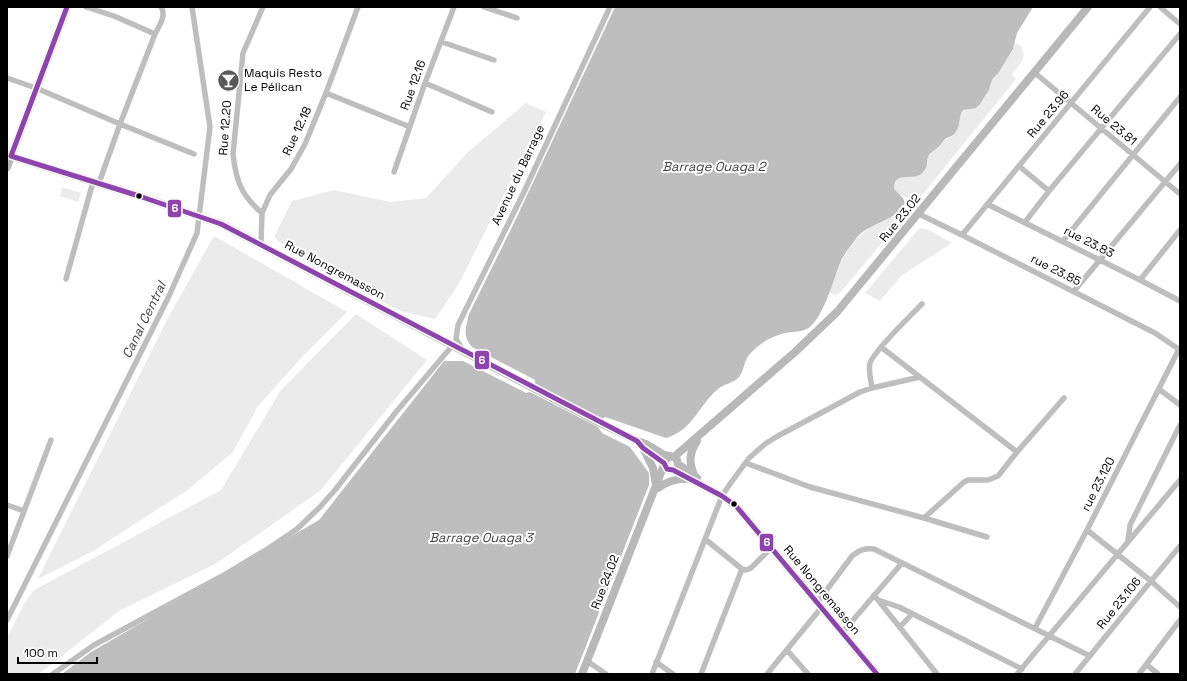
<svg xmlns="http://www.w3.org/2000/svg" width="1187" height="681" font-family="'Space Grotesk',sans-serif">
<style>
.green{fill:#ebebeb}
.water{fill:#bebebe}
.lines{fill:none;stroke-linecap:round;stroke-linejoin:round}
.canal{stroke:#bebebe;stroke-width:5.5}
.street{stroke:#bebebe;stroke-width:5.5}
.secondary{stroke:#b8b8b8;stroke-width:8}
.bus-1-casing{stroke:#fff;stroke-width:8}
.bus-1{stroke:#8e44ad;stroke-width:5}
.bus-dot{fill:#000;stroke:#fff;stroke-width:1.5}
.labels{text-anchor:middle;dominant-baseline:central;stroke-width:4;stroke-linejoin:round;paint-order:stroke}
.poi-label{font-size:12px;fill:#000;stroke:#fff;text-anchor:start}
.street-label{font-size:12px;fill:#000;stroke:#fff}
.water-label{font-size:13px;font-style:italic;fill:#434343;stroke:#fff}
.line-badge{stroke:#fff;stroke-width:1.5}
.badge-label{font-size:11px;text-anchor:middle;font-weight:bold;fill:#fff}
</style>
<rect width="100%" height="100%" fill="#fff"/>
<path class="green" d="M1015 43 1020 45C1028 59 1021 62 1012 74L1016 79 914 205 906 197 900 195 894 189V185L898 179 923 172 927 167 928 156 943 141 952 136 963 110 976 108 980 104 989 90 992 81 999 72 1013 49Z
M526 103 546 112 458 285 435 319 400 311 299 258 274 237 292 201 334 190 390 202 426 198 468 152Z
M62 187 81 193 78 202 60 196Z
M901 210 906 214 840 293 834 295 829 291 832 285 840 262 856 239 871 226 879 224 899 213Z
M921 228 929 230 952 243 902 275 880 301 865 293 916 232Z
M214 236 347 312 302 357 258 406 233 452 189 489 93 551 38 579 168 318Z
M356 314 427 360 320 491 217 563 119 611 39 674H7V638L24 604 34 590 221 490 281 390Z"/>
<path class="water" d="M615 7H1033L1017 33 1013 49 999 72 992 80 989 90 980 104 976 108 963 110C958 117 961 126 955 133 953 136 948 137 945 139 942 142 940 146 937 148 934 151 929 153 928 157 926 163 929 167 922 173 912 182 894 170 894 189L903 198 905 203C892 225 868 221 855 240 851 246 841 258 840 263 833 281 825 312 811 326 803 333 795 331 785 333 772 336 758 344 749 355 744 361 744 371 739 377 734 383 724 384 718 389 699 405 692 431 666 438L608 418 605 417 602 420 535 384V380L472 347C462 336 466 327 469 314L514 223Z
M444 361H463L526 393 530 392 598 427 602 433 630 447 649 473V485L575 674H62L91 652 319 520Z"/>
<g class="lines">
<path class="canal" d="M7 620 169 296 197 233 210 127 192 7"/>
<path class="street" d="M86 7 114 16 155 34 120 124 99 183
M484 7 517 18
M1160 7 1180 24
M155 34C159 26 167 15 161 7
M442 42 494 60
M1035 73 1180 194
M7 78 36 88 120 124 194 154
M425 83 492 112
M326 93 410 127
M1019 166 1049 191
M394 172 425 83 454 7
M987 204 1140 280 1180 301
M262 213 270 195 291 169 305 144 326 93 358 7
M919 214 962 235 1155 333 1180 350
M1025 222 1049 191 1180 34
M962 235 1150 7
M1063 241 1180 97
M261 245 262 213C241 195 236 181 233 154L243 53 263 7
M66 279 93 182
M1140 280 1180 230
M1074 291 1180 164
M881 347 1017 452
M463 350 456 339 458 325 523 194 610 7
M872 388C871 380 868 371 870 363 874 351 911 315 922 304
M1159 389 1180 405
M746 463 810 487 924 518 987 537
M7 505 24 511
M924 518 964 482 968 480H988L998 476 1017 452 1064 398
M1087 530 1151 581 1180 607
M705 539 742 569 746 570 751 568 771 548
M1128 540 1130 525 1180 425
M7 556 51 440
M874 595 937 674
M878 600 899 607 1022 669
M817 603 852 556C860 550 864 548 874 549L1090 656
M900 627 912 614
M1035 628 1087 530 1179 349
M842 633 902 563
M787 650 808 674
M587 661 606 674
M656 662 673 674
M1147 665 1158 674
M53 674 94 645 224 575 269 548 297 529 320 507 335 490 396 412 452 346
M652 674 722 496 730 484 749 458 765 444 776 437 860 392 872 388 920 377
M701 674 742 569
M767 674 821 608
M1017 674 1180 480
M1075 674 1151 581 1180 546
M1139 674 1180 620"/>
<path class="secondary" d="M7 155 139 196 221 224 600 423 637 441 646 444 664 455 674 457 677 460 678 464
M7 167 67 7
M643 448 653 468 656 485
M646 450 664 463
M669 457C664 460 663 465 667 469L673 470 722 496 736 506 877 674
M674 457 795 352 837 312 1088 7
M678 464 697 478
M694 475C689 462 689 453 697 441
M658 488C668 481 678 478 690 479
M582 674 664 465"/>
<defs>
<path id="bus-1" d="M11 156 139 196 221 224 637 441 643 448 664 463 667 469 673 470 722 496 736 506 877 674
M11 156 67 7"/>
</defs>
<use href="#bus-1" class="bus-1-casing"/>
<use href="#bus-1" class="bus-1"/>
</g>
<defs>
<symbol id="bar-disc" viewBox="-11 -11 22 22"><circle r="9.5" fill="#595959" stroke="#fff"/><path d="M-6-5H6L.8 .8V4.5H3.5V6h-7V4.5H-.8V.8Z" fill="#fff"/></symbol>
</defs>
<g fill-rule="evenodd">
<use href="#bar-disc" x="216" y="68" width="25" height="25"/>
</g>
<g class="bus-dot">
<circle cx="139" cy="196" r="3.5"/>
<circle cx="734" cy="504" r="3.5"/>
</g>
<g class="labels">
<g class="poi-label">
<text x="244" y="73">Maquis Resto<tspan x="244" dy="14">Le Pélican</tspan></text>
</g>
<g class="street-label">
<text transform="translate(413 85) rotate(-70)">Rue 12.16</text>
<text transform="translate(1048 114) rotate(-50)">Rue 23.96</text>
<text transform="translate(1114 125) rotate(40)">Rue 23.81</text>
<text transform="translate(225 128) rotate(-86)">Rue 12.20</text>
<text transform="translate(297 131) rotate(-65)">Rue 12.18</text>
<text transform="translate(518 175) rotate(-65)">Avenue du Barrage</text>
<text transform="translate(900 218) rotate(-51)">Rue 23.02</text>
<text transform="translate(1089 242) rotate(27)">rue 23.83</text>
<text transform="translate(335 270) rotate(28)">Rue Nongremasson</text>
<text transform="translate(1056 270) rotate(27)">rue 23.85</text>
<text transform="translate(1098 484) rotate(-63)">rue 23.120</text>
<text transform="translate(605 582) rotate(-69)">Rue 24.02</text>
<text transform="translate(822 590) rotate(50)">Rue Nongremasson</text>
<text transform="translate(1119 603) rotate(-51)">Rue 23.106</text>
</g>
<g class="water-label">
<text x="714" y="166">Barrage Ouaga 2</text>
<text transform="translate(144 320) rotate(-64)">Canal Central</text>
<text x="481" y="537">Barrage Ouaga 3</text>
</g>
</g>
<g class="line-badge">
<rect x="167" y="199" width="15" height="19" rx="4" fill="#8e44ad"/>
<rect x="474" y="350" width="16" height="20" rx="4" fill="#8e44ad"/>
<rect x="759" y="533" width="15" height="19" rx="4" fill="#8e44ad"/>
</g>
<g class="badge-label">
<text x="175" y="212">6</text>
<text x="482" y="364">6</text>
<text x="767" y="546">6</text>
</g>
<rect width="1187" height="681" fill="none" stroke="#000000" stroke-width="16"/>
<path d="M18 657v6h79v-6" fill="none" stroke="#000000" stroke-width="2"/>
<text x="24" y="657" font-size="12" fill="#000000" stroke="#ffffff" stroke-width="3" paint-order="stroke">100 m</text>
</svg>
